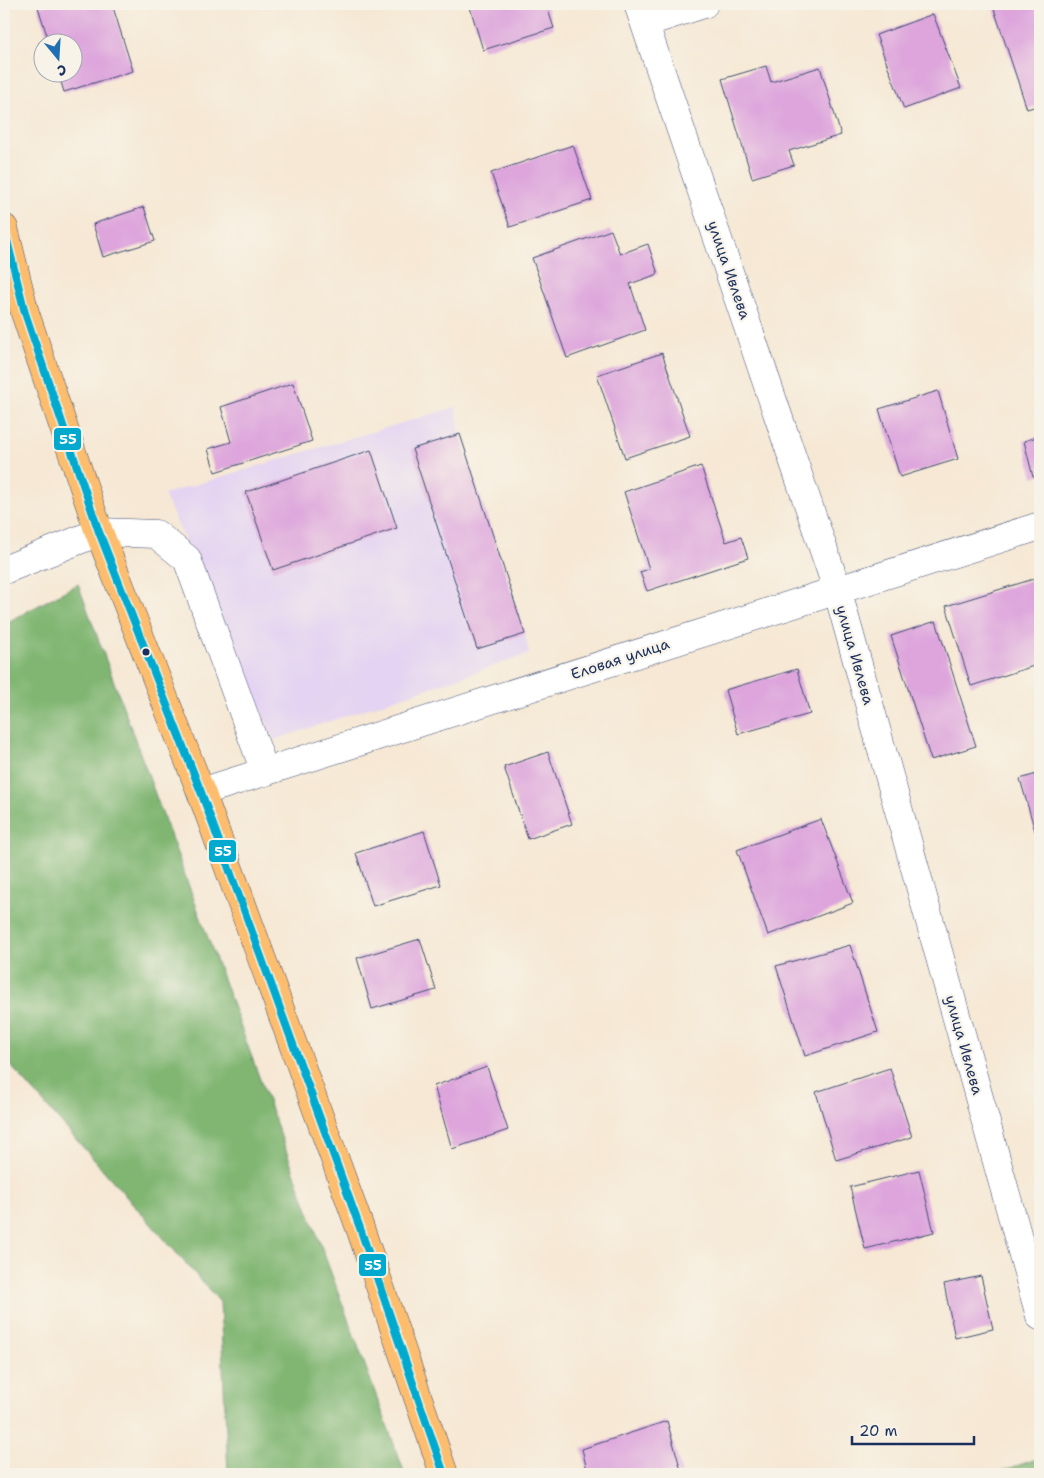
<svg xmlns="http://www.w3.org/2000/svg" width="1044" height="1478" font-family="'Shantell Sans',sans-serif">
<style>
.built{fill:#e4d3f2}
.forest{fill:#80b672;stroke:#4e7268}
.building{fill:#dda5dc}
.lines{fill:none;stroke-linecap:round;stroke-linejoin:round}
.minor-casing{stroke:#3c4b70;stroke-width:29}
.major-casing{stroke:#3c4b70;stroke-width:29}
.minor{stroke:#fff;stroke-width:28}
.major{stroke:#fcbd6e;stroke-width:28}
.bus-1-casing{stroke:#f7f3e8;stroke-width:11}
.bus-1{stroke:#00a9ce;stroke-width:8}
.bus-dot{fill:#1b2f5e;stroke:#f7f3e8;stroke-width:2}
.labels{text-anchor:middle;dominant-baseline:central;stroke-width:4.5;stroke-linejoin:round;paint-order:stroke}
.street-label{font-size:15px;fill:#1b2f5e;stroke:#f7f3e8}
.line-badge{stroke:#f7f3e8;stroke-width:2}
.badge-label{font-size:14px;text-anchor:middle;font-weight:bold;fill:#fff}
</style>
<rect width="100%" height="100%" fill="#f7f3e8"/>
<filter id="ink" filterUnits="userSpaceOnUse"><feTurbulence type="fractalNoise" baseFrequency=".02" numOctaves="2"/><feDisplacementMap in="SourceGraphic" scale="10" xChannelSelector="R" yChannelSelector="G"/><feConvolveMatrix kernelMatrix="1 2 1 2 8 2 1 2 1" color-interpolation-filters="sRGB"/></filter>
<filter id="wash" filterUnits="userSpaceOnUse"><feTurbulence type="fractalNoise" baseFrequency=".0096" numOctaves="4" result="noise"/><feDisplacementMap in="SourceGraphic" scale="20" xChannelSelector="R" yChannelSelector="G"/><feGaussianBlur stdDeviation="1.12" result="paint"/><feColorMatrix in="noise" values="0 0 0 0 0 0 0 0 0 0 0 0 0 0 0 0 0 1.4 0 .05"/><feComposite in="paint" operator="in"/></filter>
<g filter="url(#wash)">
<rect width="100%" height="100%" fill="#f6e8d4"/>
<path class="built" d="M456 407 460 434 525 634 529 654 274 740 164 494Z"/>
<path class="forest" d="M78 584 405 1474H228L220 1302 4 1058V624Z
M1040 1458V1474H993Z"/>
<g id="blocks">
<path class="building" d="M48 4H112L133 71 64 92 58 72H72V42H49L38 7Z
M469 4H546L554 28 483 50Z
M1000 4H1040V105L1027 109 993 6Z
M933 14 961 88 904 109 876 35Z
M766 66 771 82 820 67 841 135 789 151 794 165 752 178 722 79Z
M573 145 592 200 510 227 491 173Z
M144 207 155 241 103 257 93 224Z
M611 230 620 254 648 244 658 274 630 284 645 330 567 358 532 258Z
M662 353 690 436 625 458 597 375Z
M293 383 312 441 215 472 208 449 231 442 221 407Z
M938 391 958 459 900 477 879 409Z
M460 434 525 634 477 649 412 449Z
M1040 436V475L1033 477 1024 441Z
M371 450 397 528 273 570 246 492Z
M701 466 726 542 741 537 748 558 647 591 640 572 649 569 624 492Z
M1040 577V664L971 686 946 606Z
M936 621 976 746 931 760 891 636Z
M797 669 810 714 738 734 725 690Z
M548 752 572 824 528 839 504 767Z
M1040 773V840L1038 841 1020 779Z
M821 819 853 903 768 935 737 850Z
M424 831 441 885 373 906 356 853Z
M420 939 436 990 372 1009 357 958Z
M850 945 878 1032 805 1056 776 966Z
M487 1067 508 1130 452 1149 434 1086Z
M890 1068 912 1137 836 1160 816 1092Z
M919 1170 934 1232 865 1249 850 1187Z
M981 1276 993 1329 955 1338 944 1284Z
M667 1421 682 1474H588L582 1449Z"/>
</g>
</g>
<g filter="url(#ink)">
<use href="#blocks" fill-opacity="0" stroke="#3c4b70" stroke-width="1"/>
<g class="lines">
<defs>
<path id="minor" d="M638 4 837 589 1040 1316
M645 23 704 4
M4 570 99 532 156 534 187 559 265 772
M201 792 1040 526"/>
<path id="major" d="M4 228 25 313 99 532 201 792 360 1228 444 1474"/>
</defs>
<use href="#minor" class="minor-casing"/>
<use href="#major" class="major-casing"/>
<use href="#minor" class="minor"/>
<use href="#major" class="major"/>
<defs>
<path id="bus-1" d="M4 228 25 313 99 532 201 792 360 1228 444 1474"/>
</defs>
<use href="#bus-1" class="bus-1-casing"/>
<use href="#bus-1" class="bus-1"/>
</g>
</g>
<circle class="bus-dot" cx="146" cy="652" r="4.5"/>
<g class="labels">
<g class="street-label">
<text transform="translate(729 270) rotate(71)">улица Ивлева</text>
<text transform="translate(855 655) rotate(74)">улица Ивлева</text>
<text transform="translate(620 659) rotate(-18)">Еловая улица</text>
<text transform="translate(964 1045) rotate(74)">улица Ивлева</text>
</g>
</g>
<g class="line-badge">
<rect x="53" y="427" width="29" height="24" rx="5" fill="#00a9ce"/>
<rect x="208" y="839" width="29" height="24" rx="5" fill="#00a9ce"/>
<rect x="358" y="1253" width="29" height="24" rx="5" fill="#00a9ce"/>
</g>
<g class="badge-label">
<text x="68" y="444">55</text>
<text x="223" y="856">55</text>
<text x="373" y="1270">55</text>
</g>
<rect width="1044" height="1478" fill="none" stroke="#f7f3e8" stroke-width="20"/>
<g transform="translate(58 58) rotate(162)"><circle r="24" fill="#f7f3e8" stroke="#9fa5b1"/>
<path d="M0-4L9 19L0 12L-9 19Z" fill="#1f6fb2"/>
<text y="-8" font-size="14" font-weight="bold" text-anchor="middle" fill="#1b2f5e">С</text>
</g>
<path d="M852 1436v8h122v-8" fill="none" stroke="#1b2f5e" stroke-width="2.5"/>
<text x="859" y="1436" font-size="15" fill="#1b2f5e" stroke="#f7f3e8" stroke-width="4" paint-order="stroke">20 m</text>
</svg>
